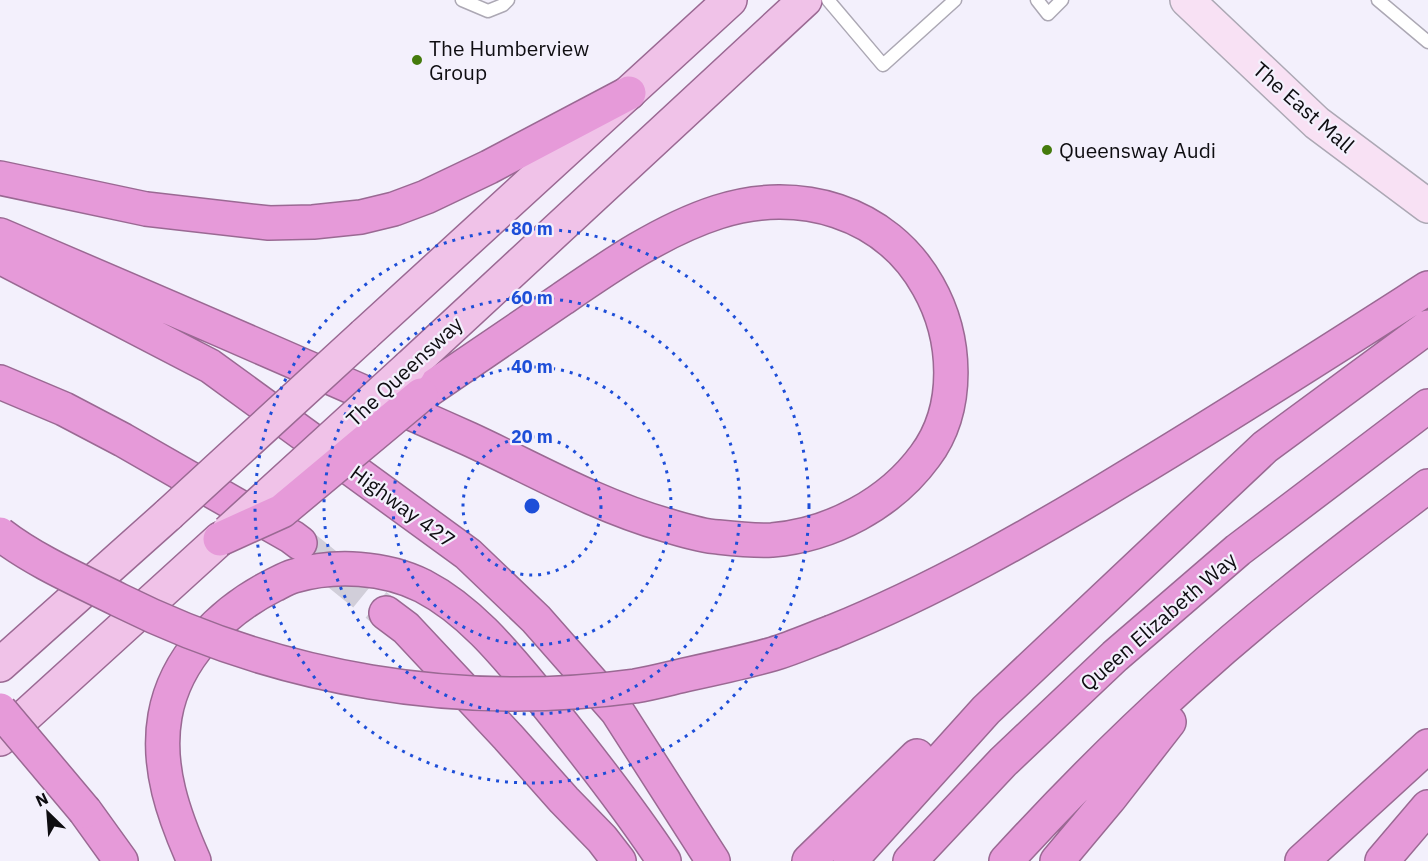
<svg xmlns="http://www.w3.org/2000/svg" width="1428" height="861" font-family="'IBM Plex Sans',sans-serif">
<style>
.lines{fill:none;stroke-linecap:round;stroke-linejoin:round}
.motorway-tunnel{stroke:#d1ced9;stroke-width:33;stroke-dasharray:33 16;stroke-linecap:butt}
.service-casing{stroke:#aca8b4;stroke-width:15}
.secondary-casing{stroke:#aca8b4;stroke-width:36}
.primary-casing{stroke:#9a6993;stroke-width:36}
.motorway-casing{stroke:#9a6993;stroke-width:36}
.service{stroke:#fff;stroke-width:12}
.secondary{stroke:#f8e1f4;stroke-width:33}
.primary{stroke:#f0c2e8;stroke-width:33}
.motorway{stroke:#e69ad9;stroke-width:33}
.primary-bridge-casing{stroke:#9a6993;stroke-width:36;stroke-linecap:butt}
.motorway-bridge-casing{stroke:#9a6993;stroke-width:36;stroke-linecap:butt}
.primary-bridge{stroke:#f0c2e8;stroke-width:33}
.motorway-bridge{stroke:#e69ad9;stroke-width:33}
.ring{fill:none;stroke:#1d4ed8;stroke-width:3;stroke-dasharray:3 6}
.poi-dot{fill:#447a0c;stroke:#f3f0fc;stroke-width:2}
.labels{text-anchor:middle;dominant-baseline:central;stroke-width:4.5;stroke-linejoin:round;paint-order:stroke}
.poi-label{font-size:21px;fill:#0e0d11;stroke:#f3f0fc;text-anchor:start}
.street-label{font-size:21px;fill:#0e0d11;stroke:#f3f0fc}
.centre{fill:#1d4ed8;stroke:#f3f0fc;stroke-width:3}
.ring-label{font-size:18px;text-anchor:middle;font-weight:bold;fill:#1d4ed8;stroke:#f3f0fc;stroke-width:4.5;stroke-linejoin:round;paint-order:stroke}
</style>
<rect width="100%" height="100%" fill="#f3f0fc"/>
<g class="lines">
<path class="motorway-tunnel" d="M300 543 386 613"/>
<defs>
<path id="service" d="M462 0 488 11 503 5 508 0
M828 0 883 65 955 0
M1037 0 1048 14 1062 0
M1378 0 1428 42"/>
<path id="secondary" d="M1187 0 1317 123 1428 206"/>
<path id="primary" d="M364 335 730 0
M409 367 805 0
M0 665 169 514
M0 739 220 539"/>
<path id="motorway" d="M0 178 146 209 269 223 313 222 361 217 394 209 426 197 489 167 629 93
M0 235C157 302 313 369 469 439 534 469 596 505 666 525 683 530 701 536 718 537 736 539 754 541 772 540 831 535 890 504 925 456 961 408 957 337 928 286 886 211 798 186 718 212 662 230 610 266 562 299 515 331 468 363 421 395
M0 257 210 366 468 554 536 619 617 711 713 861
M0 382 64 409 123 440 292 537 300 543
M386 613 406 628 508 737 564 800 602 839 619 861
M832 632C935 590 1030 536 1125 478 1227 417 1328 352 1428 288
M85 811 121 861
M194 861C174 816 156 767 165 716 175 658 222 611 274 585 280 582 287 578 294 576 335 564 385 567 423 586 473 612 509 659 544 701 586 753 627 805 664 861
M809 861 917 756
M850 861 986 710 1265 447 1428 327
M910 861 1003 762 1115 656 1238 550 1428 406
M1006 861C1093 766 1191 672 1291 592 1335 556 1382 521 1428 486
M1057 861 1109 799 1169 722
M1302 861 1428 746
M1382 861 1428 807"/>
</defs>
<use href="#service" class="service-casing"/>
<use href="#secondary" class="secondary-casing"/>
<use href="#primary" class="primary-casing"/>
<use href="#motorway" class="motorway-casing"/>
<use href="#service" class="service"/>
<use href="#secondary" class="secondary"/>
<use href="#primary" class="primary"/>
<use href="#motorway" class="motorway"/>
<defs>
<path id="primary-bridge" d="M169 514 364 335
M228 532 409 367"/>
<path id="motorway-bridge" d="M0 534C35 561 79 580 119 600 279 680 458 710 635 686 653 683 671 678 689 674 717 668 745 662 773 654 793 648 813 639 832 632
M220 539 282 511 421 395
M0 710 85 811"/>
</defs>
<use href="#primary-bridge" class="primary-bridge-casing"/>
<use href="#motorway-bridge" class="motorway-bridge-casing"/>
<use href="#primary-bridge" class="primary-bridge"/>
<use href="#motorway-bridge" class="motorway-bridge"/>
</g>
<g class="ring">
<circle cx="532" cy="506" r="69"/>
<circle cx="532" cy="506" r="139"/>
<circle cx="532" cy="506" r="208"/>
<circle cx="532" cy="506" r="277"/>
</g>
<g class="poi-dot">
<circle cx="417" cy="60" r="6"/>
<circle cx="1047" cy="150" r="6"/>
</g>
<g class="labels">
<g class="poi-label">
<text x="429" y="48">The Humberview<tspan x="429" dy="24">Group</tspan></text>
<text x="1059" y="150">Queensway Audi</text>
</g>
<g class="street-label">
<text transform="translate(1304 107) rotate(41)">The East Mall</text>
<text transform="translate(404 371) rotate(-43)">The Queensway</text>
<text transform="translate(403 506) rotate(36)">Highway 427</text>
<text transform="translate(1158 621) rotate(-41)">Queen Elizabeth Way</text>
</g>
</g>
<circle cx="532" cy="506" r="9" class="centre"/>
<g class="ring-label">
<text x="532" y="235">80 m</text>
<text x="532" y="304">60 m</text>
<text x="532" y="373">40 m</text>
<text x="532" y="443">20 m</text>
</g>
<g transform="translate(48 813) rotate(335)" stroke="#f3f0fc" stroke-width="4.5" paint-order="stroke">
<path d="M0-4.5L10 22L0 15L-10 22Z" fill="#0e0d11"/>
<text y="-9" font-size="16" font-weight="bold" text-anchor="middle" fill="#0e0d11">N</text>
</g>
</svg>
